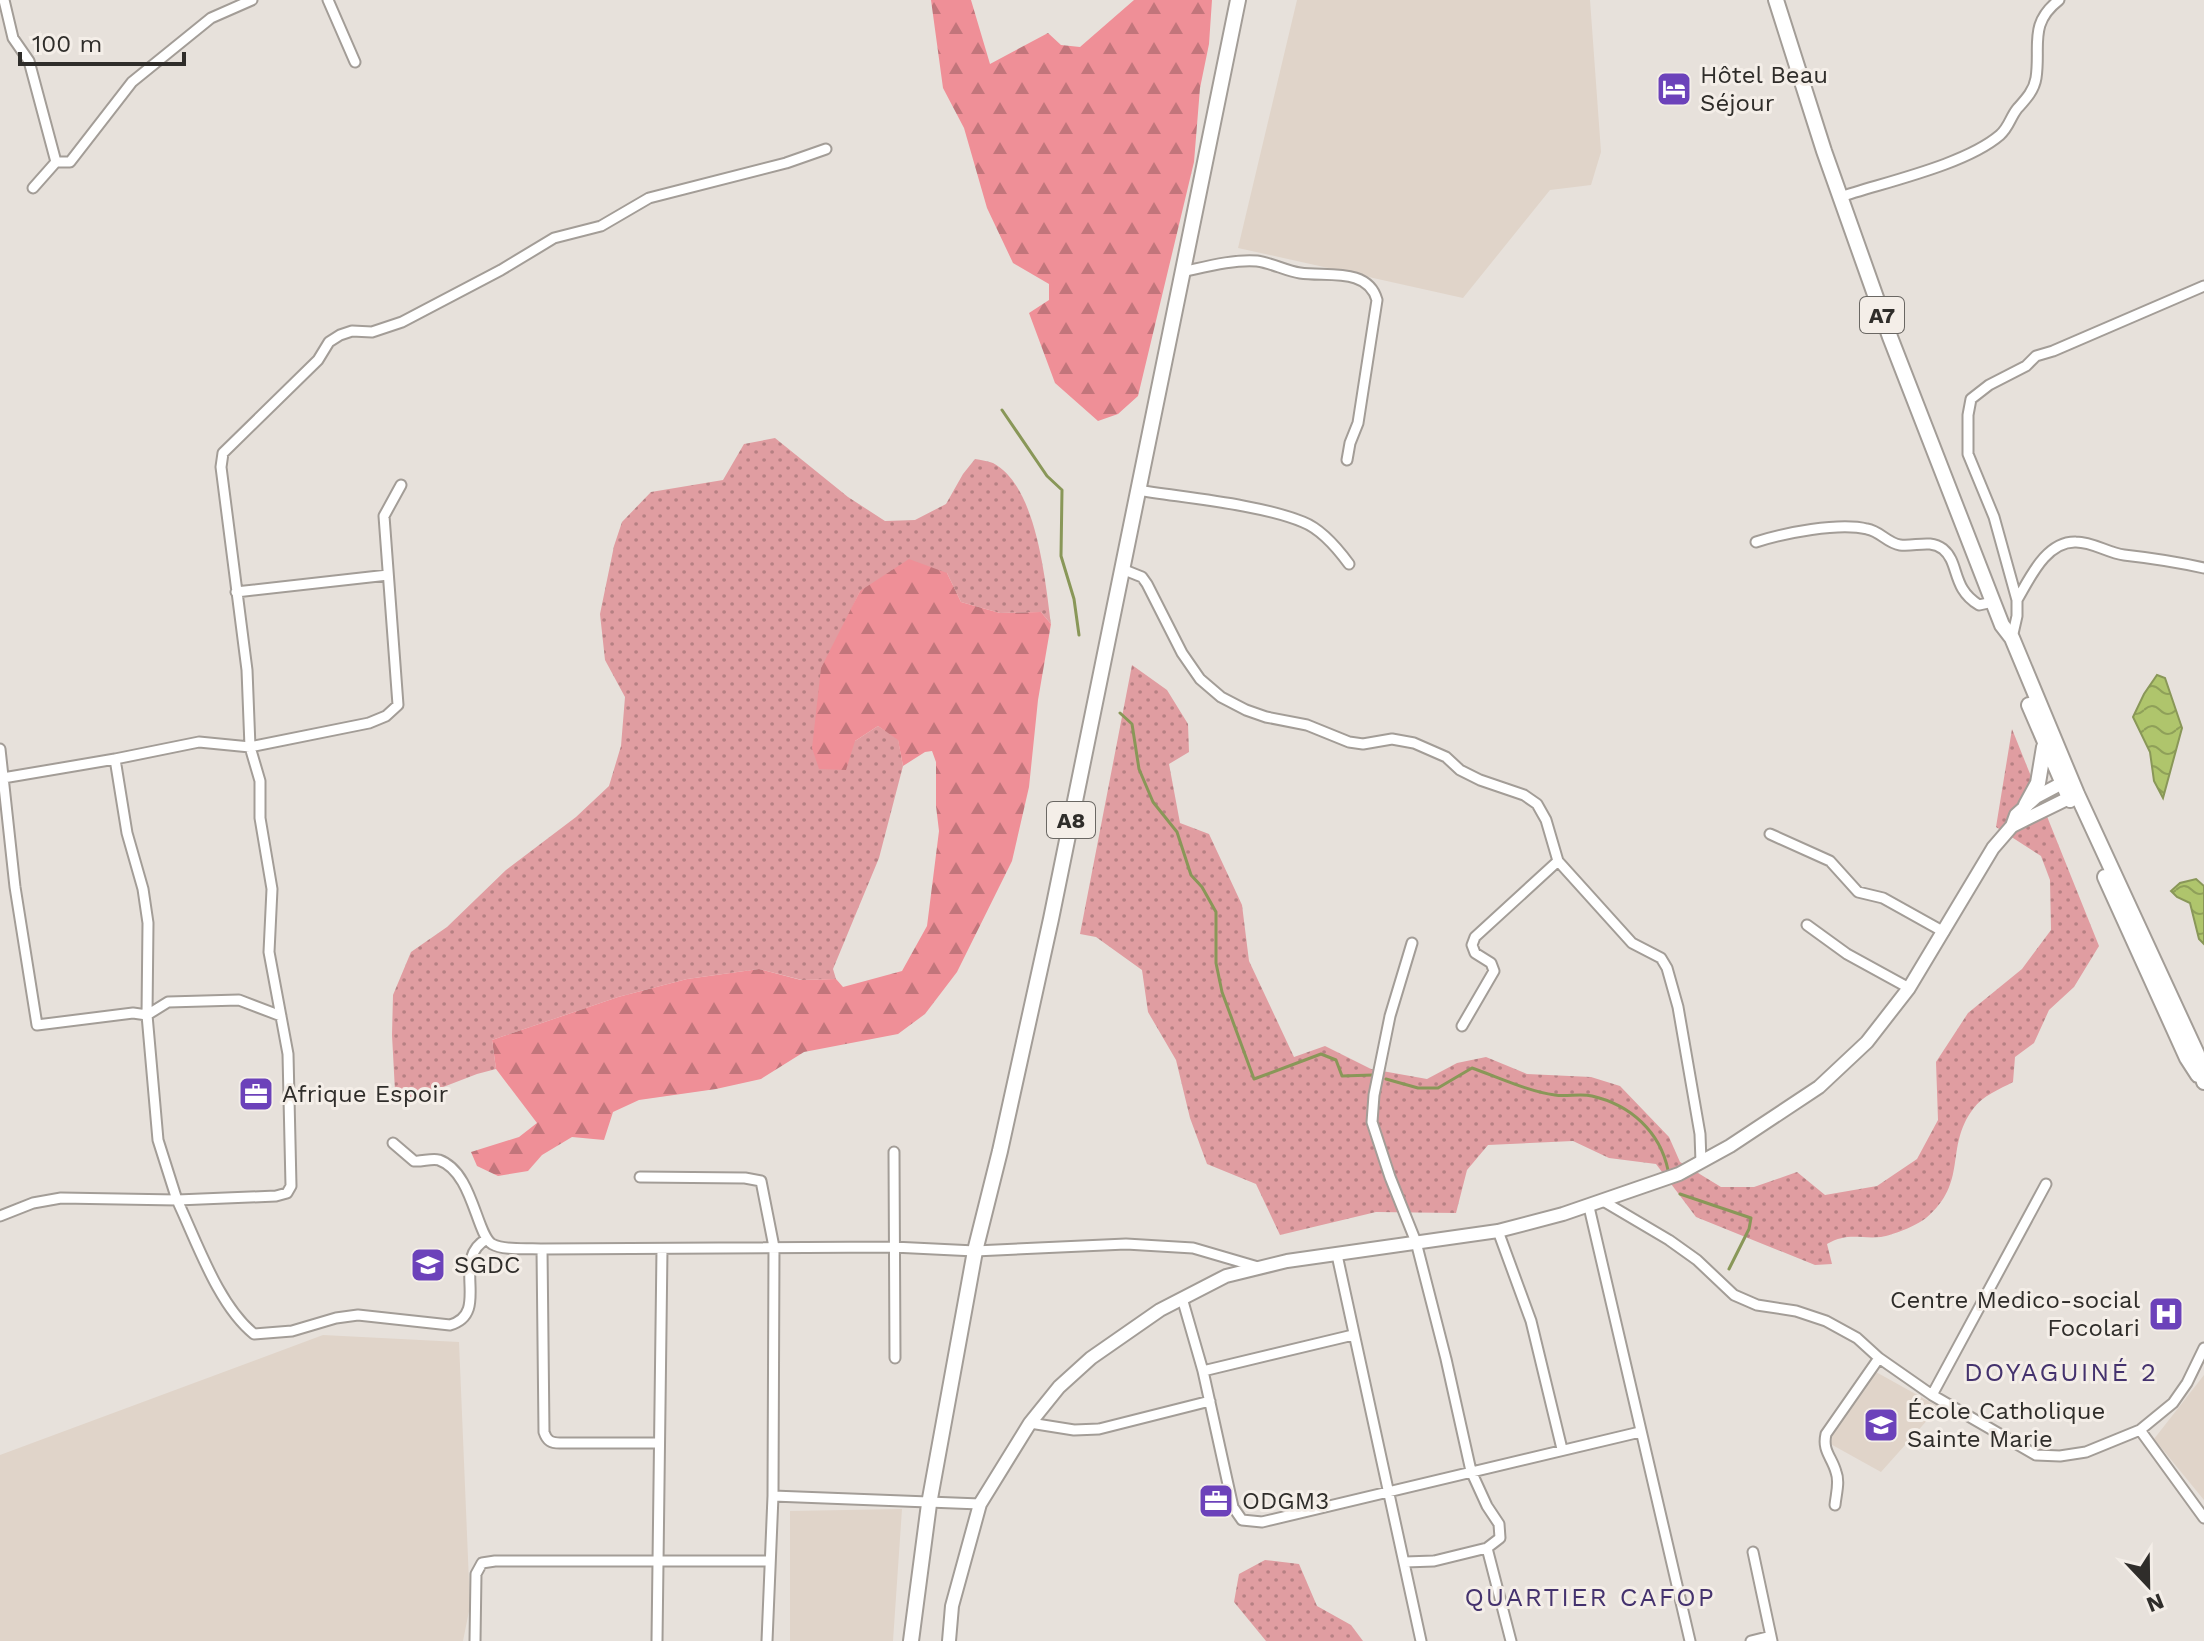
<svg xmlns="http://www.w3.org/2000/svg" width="2204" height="1641" font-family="'Work Sans',sans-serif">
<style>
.built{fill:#e0d4c9}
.grass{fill:url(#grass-dots)}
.forest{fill:url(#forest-firs)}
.water{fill:url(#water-waves);stroke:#899758;stroke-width:2}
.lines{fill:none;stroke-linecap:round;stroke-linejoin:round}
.stream{stroke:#899758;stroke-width:3}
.street-casing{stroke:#a39d97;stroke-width:13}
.secondary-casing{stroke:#a39d97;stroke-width:16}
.primary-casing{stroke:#a39d97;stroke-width:18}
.street{stroke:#fff;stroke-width:9}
.secondary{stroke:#fff;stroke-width:12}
.primary{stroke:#fff;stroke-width:14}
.labels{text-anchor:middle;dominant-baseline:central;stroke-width:6;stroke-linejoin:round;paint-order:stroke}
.shield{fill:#f4eee8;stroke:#6a6763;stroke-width:2}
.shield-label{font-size:22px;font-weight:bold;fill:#2f2d2a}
.poi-label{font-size:24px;fill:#2f2d2a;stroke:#f4eee8;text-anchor:start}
.neighbourhood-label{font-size:26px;letter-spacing:2px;fill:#44326e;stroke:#f4eee8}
</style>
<defs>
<pattern id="grass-dots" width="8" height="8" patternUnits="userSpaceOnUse" patternTransform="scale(2)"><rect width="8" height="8" fill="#e09da1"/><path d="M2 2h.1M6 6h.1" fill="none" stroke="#b68083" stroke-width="1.8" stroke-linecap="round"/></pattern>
<pattern id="forest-firs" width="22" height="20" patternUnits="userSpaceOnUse" patternTransform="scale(2)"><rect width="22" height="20" fill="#ef8f97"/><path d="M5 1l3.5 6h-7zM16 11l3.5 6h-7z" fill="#c2757b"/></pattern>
<pattern id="water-waves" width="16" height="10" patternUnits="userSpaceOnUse" patternTransform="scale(2)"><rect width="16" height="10" fill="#afc56c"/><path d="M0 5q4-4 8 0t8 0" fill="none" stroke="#8fa059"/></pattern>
</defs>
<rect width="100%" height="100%" fill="#e7e1db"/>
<path class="built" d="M1297 0H1590L1601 152 1591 185 1550 190 1463 298 1238 248Z
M323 1335 459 1342 470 1606 463 1641H0V1455Z
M1876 1372 1939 1407 1881 1472 1827 1442Z
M2204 1375V1500L2154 1439Z
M902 1509 893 1641H790V1511Z"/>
<path class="grass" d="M775 438 848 497 885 521 915 520 946 504 963 474 975 459C981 460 988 461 993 463 1037 486 1045 580 1051 624L1041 612 1000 613 961 602 947 573 860 591 846 621 855 741 878 726 898 739 903 766 879 858 833 969 836 979 802 980 759 969 687 979 618 997 492 1040 496 1069 477 1074 412 1099 395 1091 392 1035 393 995 411 952 447 927 506 870 576 817 609 786 621 746 625 697 605 660 600 614 614 546 622 522 651 492 723 480 744 444Z
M1132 665 1167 690 1188 724 1189 752 1169 764 1180 823 1209 834 1242 905 1249 961 1294 1057 1325 1046 1371 1069 1427 1079 1457 1063 1486 1057 1527 1074 1591 1077 1620 1086 1669 1137 1680 1162 1721 1187H1754L1797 1172 1825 1195 1877 1186 1917 1159 1938 1120 1936 1062 1968 1013 2022 969 2051 930 2050 880 2041 856 1996 827 2012 729 2099 946 2074 987 2049 1010 2034 1043 2015 1057 2013 1082C2000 1089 1982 1096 1973 1109 1944 1148 1969 1182 1926 1218 1916 1226 1893 1235 1881 1237 1859 1239 1848 1232 1827 1244L1832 1264 1815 1265 1696 1217 1656 1164 1609 1158 1573 1141 1488 1145 1467 1170 1456 1213 1376 1212 1280 1235 1256 1184 1207 1164 1190 1118 1176 1060 1148 1012 1142 970 1096 937 1080 934Z
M1265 1560 1299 1564 1317 1606 1351 1625 1363 1641H1266L1234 1602 1239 1574Z"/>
<path class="forest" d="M931 0H971L990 64 1048 33 1061 45 1080 47 1134 0H1212L1209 44 1200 88 1194 162 1138 396 1118 414 1098 421 1055 383 1029 313 1049 300V284L1013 263 987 208 964 128 943 88Z
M909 559 947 573 961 602 1000 613 1041 612 1051 624 1038 700 1029 787 1012 861 957 972 925 1014 898 1034 804 1052 761 1079 716 1089 639 1100 613 1112 604 1140 572 1137 542 1155 528 1171 498 1176 477 1166 471 1152 519 1137 537 1123 496 1069 492 1040 618 997 687 979 759 969 801 980 836 979 843 987 902 971 927 926 939 831 936 806V762L932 751 925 752 903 766 898 740 878 726 855 741 846 770 819 769 812 748 821 668 860 591Z"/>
<path class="water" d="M2157 675 2165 678 2182 728 2163 798 2154 781 2150 752 2133 717 2144 694Z
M2196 879 2204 886V944L2199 939 2190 903 2177 897 2171 891 2180 883Z"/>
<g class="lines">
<path class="stream" d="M1002 410 1047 476 1062 490 1061 556 1074 599 1079 635
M1120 713 1132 724 1139 769 1153 802 1177 832 1191 875 1202 887 1216 912V963L1222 992 1254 1079 1321 1054 1336 1060 1342 1076 1373 1075
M1386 1079 1418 1088H1438L1472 1068C1498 1077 1527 1091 1555 1095 1567 1097 1580 1093 1592 1096 1631 1105 1660 1132 1668 1170
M1680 1194 1751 1218 1749 1229 1729 1269"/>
<defs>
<path id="street" d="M4 0 13 38 29 61 56 162
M328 0 355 62
M33 188 56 162H70L132 82 211 18 252 0
M1840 197C1885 182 1965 165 2000 135 2009 127 2010 118 2017 109 2025 100 2034 91 2036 78 2041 46 2028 24 2059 0
M1182 272C1205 267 1234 259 1257 261 1272 263 1286 271 1300 273 1326 277 1368 267 1377 300L1358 423 1350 443 1347 460
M1137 490C1186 498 1259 504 1303 522 1321 529 1338 549 1349 564
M1756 542C1784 533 1839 522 1867 529 1880 531 1887 543 1900 545 1915 547 1930 539 1943 549 1960 563 1951 588 1979 605L1993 602
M1122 569 1142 577 1147 584 1182 653 1200 679 1221 697 1246 710 1266 717 1307 725 1349 742 1363 744 1392 739 1414 743 1446 757 1460 770 1480 780 1524 795 1537 804 1546 820 1558 861 1632 943 1661 958 1667 968 1678 1007 1700 1134 1701 1162
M236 592 388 575
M2017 600C2030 578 2046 541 2076 542 2093 542 2108 553 2124 555 2151 558 2177 562 2204 568
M2012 638 2017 616V600L1994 517 1968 454V415L1971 399 1989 385 2026 366 2036 356 2053 351 2204 286
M0 749 15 887 37 1025 133 1013 147 1015 168 1002 239 1000 281 1016
M3 778 115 759
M1770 834 1830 861 1858 892 1883 898 1944 932
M1807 925 1847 954 1909 988
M1412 943 1390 1016 1374 1095 1372 1122 1390 1177 1416 1242 1446 1359 1471 1471 1487 1506 1499 1524 1500 1538 1487 1548 1511 1641
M1462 1026 1494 971 1491 963 1475 953 1472 945 1475 937 1558 861
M393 1143 414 1161C422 1162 431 1158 439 1160 473 1172 476 1234 492 1244 504 1251 529 1248 542 1249L893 1247 975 1251 1126 1244 1193 1248 1258 1267
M894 1152 895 1358
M640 1177 745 1178 761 1181 774 1247 773 1496 767 1641
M1603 1201 1669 1240 1697 1260 1734 1295 1757 1305 1796 1311 1826 1321 1857 1338 1879 1358 1932 1395 2036 1455 2060 1456 2086 1452 2140 1430 2173 1403 2187 1383 2204 1348
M1589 1207 1690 1641
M0 1216 33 1203 61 1198 177 1200 158 1140 147 1015 148 923 143 889 127 833 115 759 199 742 250 747 369 723 386 716 398 705 384 516 401 485
M1498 1231 1531 1321 1562 1449
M487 1239C449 1259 492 1313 450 1325L358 1315 336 1318 292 1331 254 1334C218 1305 197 1242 177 1200L276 1196 287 1193 291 1186 288 1054 269 952 272 889 260 818V781L250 747 247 670 221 467 223 453 318 360 329 342 340 335 352 331 372 332 402 322 501 270 554 238 601 226 649 198 786 163 826 149
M542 1249 544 1432C547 1441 551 1443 560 1443H658
M1337 1255 1421 1641
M1182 1298 1203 1371 1233 1507 1242 1520 1262 1522 1640 1432
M1203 1371 1353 1335
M1932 1395 2046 1184
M1030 1423 1074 1430 1099 1429 1210 1401
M2140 1430 2204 1518
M773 1496 980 1504
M1835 1505C1836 1494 1840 1482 1836 1472 1832 1457 1822 1451 1826 1434L1879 1358
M1753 1552 1772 1641
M1405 1562 1434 1561 1487 1548
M475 1641 476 1574 482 1563 495 1561H769
M657 1641 662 1249
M1751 1641 1771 1636"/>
<path id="secondary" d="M2012 826 2077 794
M949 1641 952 1606 980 1504 1030 1423 1059 1387 1091 1358 1160 1310 1226 1276 1287 1261 1498 1231 1563 1214 1679 1174 1730 1146 1819 1087 1867 1042 1909 988 1993 848 2012 826 2016 815 2036 797 2068 780"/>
<path id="primary" d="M1776 0 1824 151 1890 337 1993 602 2002 625 2012 638 2077 794 2197 1054 2204 1082
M2029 705 2070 800
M2026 805 2038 783 2044 747
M2105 877 2187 1058 2198 1075
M911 1641 929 1504 975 1251 1000 1151 1051 919 1238 0"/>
</defs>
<use href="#street" class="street-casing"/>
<use href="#secondary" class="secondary-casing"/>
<use href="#primary" class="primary-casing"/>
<use href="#street" class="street"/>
<use href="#secondary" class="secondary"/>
<use href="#primary" class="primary"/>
</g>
<defs>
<symbol id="hotel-square" viewBox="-11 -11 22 22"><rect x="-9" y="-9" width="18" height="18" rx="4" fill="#6c42ba" stroke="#f4eee8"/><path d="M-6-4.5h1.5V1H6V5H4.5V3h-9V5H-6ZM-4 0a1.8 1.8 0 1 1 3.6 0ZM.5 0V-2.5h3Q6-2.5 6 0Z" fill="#fff"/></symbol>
<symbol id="office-square" viewBox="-11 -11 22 22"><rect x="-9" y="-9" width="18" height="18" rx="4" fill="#6c42ba" stroke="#f4eee8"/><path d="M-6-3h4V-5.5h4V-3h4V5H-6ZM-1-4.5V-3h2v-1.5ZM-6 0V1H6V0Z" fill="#fff"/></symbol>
<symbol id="school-square" viewBox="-11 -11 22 22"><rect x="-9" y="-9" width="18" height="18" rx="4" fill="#6c42ba" stroke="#f4eee8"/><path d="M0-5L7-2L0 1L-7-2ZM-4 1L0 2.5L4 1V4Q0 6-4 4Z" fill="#fff"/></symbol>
<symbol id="hospital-square" viewBox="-11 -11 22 22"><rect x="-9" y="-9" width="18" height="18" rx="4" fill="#6c42ba" stroke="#f4eee8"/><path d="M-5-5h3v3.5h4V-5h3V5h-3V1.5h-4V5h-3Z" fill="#fff"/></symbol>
</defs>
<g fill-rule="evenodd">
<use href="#hotel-square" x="1654" y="69" width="40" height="40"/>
<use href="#office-square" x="236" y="1074" width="40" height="40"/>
<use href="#school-square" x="408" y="1245" width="40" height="40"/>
<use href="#hospital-square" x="2146" y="1294" width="40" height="40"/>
<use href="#school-square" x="1861" y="1405" width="40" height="40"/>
<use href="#office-square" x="1196" y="1481" width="40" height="40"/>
</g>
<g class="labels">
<g class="shield">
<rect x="1860" y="297" width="44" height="36" rx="6"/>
<rect x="1047" y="802" width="48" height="36" rx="6"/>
</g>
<g class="shield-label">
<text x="1882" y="315">A7</text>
<text x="1071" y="820">A8</text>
</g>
<g class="poi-label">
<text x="1700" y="75">Hôtel Beau<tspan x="1700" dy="28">Séjour</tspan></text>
<text x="282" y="1094">Afrique Espoir</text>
<text x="454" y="1265">SGDC</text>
<text x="2140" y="1300" text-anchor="end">Centre Medico-social<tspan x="2140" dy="28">Focolari</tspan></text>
<text x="1907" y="1411">École Catholique<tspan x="1907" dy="28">Sainte Marie</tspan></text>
<text x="1242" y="1501">ODGM3</text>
</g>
<g class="neighbourhood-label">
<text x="2061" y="1372">DOYAGUINÉ 2</text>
<text x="1590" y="1597">QUARTIER CAFOP</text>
</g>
</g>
<g transform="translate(2148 1585) rotate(158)" stroke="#f4eee8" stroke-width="6" paint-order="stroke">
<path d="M0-6L14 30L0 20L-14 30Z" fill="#2f2d2a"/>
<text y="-12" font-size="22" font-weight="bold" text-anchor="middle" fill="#2f2d2a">N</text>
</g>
<path d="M20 52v12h164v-12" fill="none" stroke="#2f2d2a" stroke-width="4"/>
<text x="32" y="52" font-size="24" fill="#2f2d2a" stroke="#f4eee8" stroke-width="6" paint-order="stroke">100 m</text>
</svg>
